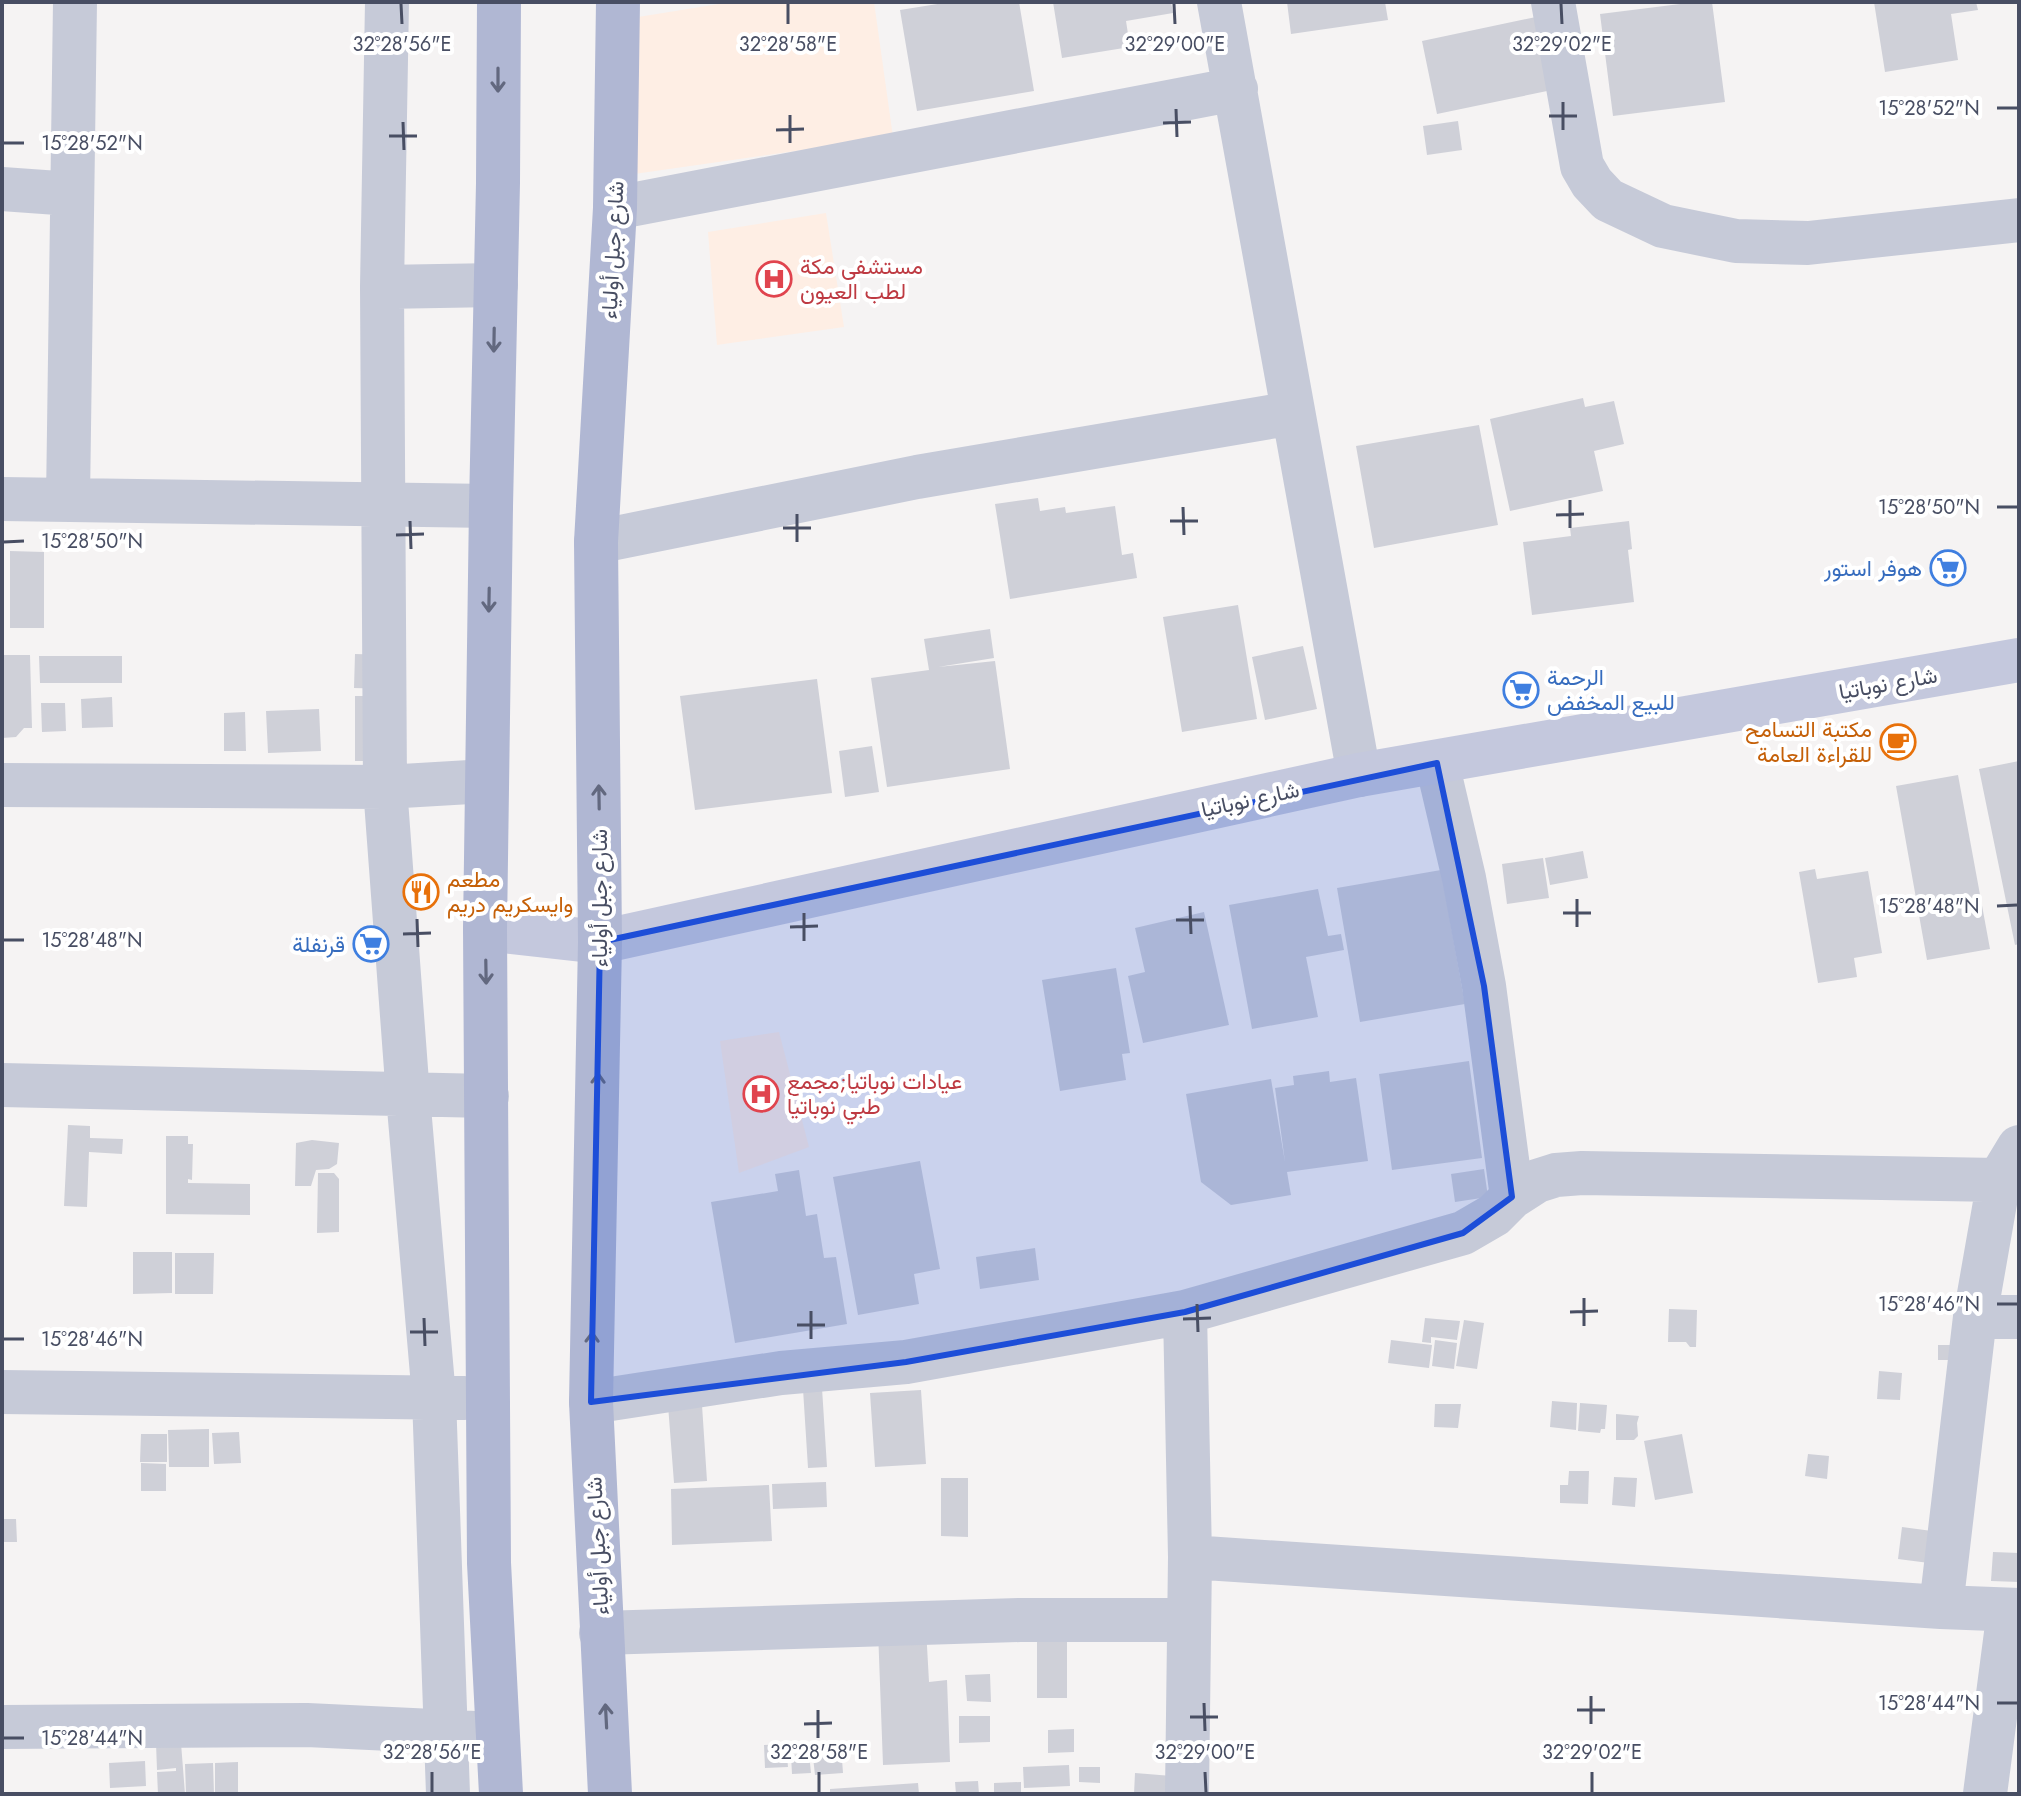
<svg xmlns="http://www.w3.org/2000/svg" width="2021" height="1796" font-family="Jost,Vazirmatn,sans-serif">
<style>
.medical{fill:#feeee4}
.building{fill:#cfd0d8}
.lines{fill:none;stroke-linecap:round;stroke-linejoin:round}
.street{stroke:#c6cad8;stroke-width:44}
.secondary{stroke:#c4c8dd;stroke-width:44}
.primary{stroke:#b0b7d3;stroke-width:44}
.oneway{stroke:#62687f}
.marked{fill:#1d4ed8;fill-opacity:0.2;stroke:#1d4ed8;stroke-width:6;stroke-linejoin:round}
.ticks{fill:none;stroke:#484e63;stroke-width:3}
.labels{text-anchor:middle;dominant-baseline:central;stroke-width:8;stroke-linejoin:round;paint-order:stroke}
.street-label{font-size:22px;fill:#484e63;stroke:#fff}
.health-label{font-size:22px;fill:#be3a42;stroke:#fff;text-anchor:start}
.shop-label{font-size:22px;fill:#366cbe;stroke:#fff;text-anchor:end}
.food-label{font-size:22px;fill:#c56008;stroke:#fff;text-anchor:end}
.ticks-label{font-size:20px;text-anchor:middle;fill:#484e63;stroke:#fff;stroke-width:8;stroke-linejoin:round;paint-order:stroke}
</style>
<rect width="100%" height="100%" fill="#f5f3f3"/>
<path class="medical" d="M731 2H874L893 137 627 175 632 18Z
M826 213 844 327 717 345 708 232Z
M779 1032 809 1147 739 1173 720 1041Z"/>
<path class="building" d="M950 2H1019L1034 91 917 111 900 10Z
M1053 2H1171L1173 13 1126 21 1130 47 1062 58Z
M1287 2H1385L1388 20 1291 34Z
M1696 2H1712L1725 102 1613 116 1600 14Z
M1874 2H1976L1978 10 1951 14 1958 60 1885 72Z
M1536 17 1552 90 1437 114 1422 41Z
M1458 121 1462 150 1427 155 1423 126Z
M1583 398 1585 407 1614 401 1624 444 1594 451 1603 491 1510 511 1490 419Z
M1479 425 1498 525 1374 548 1356 446Z
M1038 498 1040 511 1065 507 1066 513 1115 506 1122 555 1133 553 1137 578 1010 599 995 504Z
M1629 521 1632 549 1628 550 1634 602 1532 615 1523 542 1571 536 1570 528Z
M10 551 44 552V628H10Z
M1238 605 1257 719 1182 732 1163 617Z
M990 629 994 658 938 667 995 661 1010 769 887 787 871 678 929 670 924 639Z
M1303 646 1317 709 1265 720 1252 657Z
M355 654 388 655V689L354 688Z
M2 655H30L32 728H24L16 737 2 738Z
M39 656H122V683H40Z
M817 679 832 793 695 810 680 696Z
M355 696H385V761H355Z
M112 697 113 727 82 728 81 699Z
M41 703H65L66 731 42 732Z
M319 709 321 751 268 753 266 711Z
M245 712 246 751H224V713Z
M872 746 879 792 845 797 839 751Z
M2019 761V944L2015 945 1979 769Z
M1958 775 1990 949 1927 960 1896 786Z
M1583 851 1588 878 1550 885 1545 858Z
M1543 858 1549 898 1507 904 1502 864Z
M1815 869 1817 879 1868 871 1882 953 1854 958 1857 977 1818 983 1799 872Z
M1441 870 1465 1004 1360 1022 1337 888Z
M1318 889 1328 936 1341 934 1344 950 1306 957 1318 1017 1252 1029 1229 905Z
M1204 912 1229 1025 1143 1043 1128 976 1145 972 1135 928Z
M1116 968 1130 1053 1122 1054 1126 1080 1060 1091 1042 980Z
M1469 1061 1482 1158 1392 1170 1379 1074Z
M1329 1071 1330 1082 1356 1078 1368 1161 1287 1172 1291 1195 1231 1205 1201 1182 1186 1094 1271 1079 1285 1162 1275 1088 1294 1085 1293 1076Z
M68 1125 90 1126V1138L123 1139 122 1154 89 1152 87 1207 64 1206Z
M166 1136H188V1144H193L192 1180 188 1179V1183L250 1184V1215L166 1214Z
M312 1140 339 1143 337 1164 329 1169 316 1170 311 1186H295L296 1143Z
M920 1161 940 1269 914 1274 919 1304 858 1315 833 1177Z
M1484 1169 1488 1197 1455 1202 1451 1174Z
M799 1170 806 1216 817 1214 824 1258 836 1257 847 1324 735 1343 711 1202 778 1191 775 1174Z
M318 1173H334L339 1179V1232L317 1233Z
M1035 1248 1039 1280 980 1289 976 1257Z
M133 1252H172V1293L133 1294Z
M175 1253H214L213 1294H175Z
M1669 1309 1697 1310 1696 1347H1690L1686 1342H1668Z
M1425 1318 1460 1321 1457 1340 1431 1337V1343L1422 1342Z
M1464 1320 1484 1323 1477 1369 1456 1366Z
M1391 1340 1432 1345 1429 1368 1388 1363Z
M1435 1340 1457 1343 1454 1369 1432 1366Z
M1938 1345H1950V1360H1938Z
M1879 1371 1902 1373 1900 1400 1877 1399Z
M822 1388 827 1467 808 1468 803 1389Z
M701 1390 707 1481 674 1483 667 1392Z
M921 1390 926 1464 875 1467 870 1393Z
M1552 1401 1577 1403 1576 1430 1550 1427Z
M1580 1403 1607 1405 1605 1429H1601L1600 1433 1578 1431Z
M1435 1404H1461L1458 1428 1434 1427Z
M1616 1414 1639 1416 1637 1423 1638 1436 1634 1440H1616Z
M209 1429V1467H169L168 1430Z
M239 1432 241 1463 214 1464 212 1433Z
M141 1434H167V1462H140Z
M1682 1434 1693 1493 1655 1500 1644 1441Z
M1808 1454 1829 1456 1827 1479 1805 1476Z
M141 1463 166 1464V1491H141Z
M1569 1471H1589L1588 1504 1560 1503V1485H1568Z
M1614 1477 1637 1478 1635 1507 1612 1505Z
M941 1478H968V1537L941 1536Z
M826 1482 827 1507 773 1509 772 1484Z
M769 1485 772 1541 672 1545 671 1489Z
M2 1519H16L17 1542H2Z
M1902 1527 1932 1531 1929 1563 1898 1559Z
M1993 1552 2019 1553V1582L1991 1581Z
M926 1628 929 1682 947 1680 950 1762 883 1765 878 1630Z
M1037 1640H1067V1698H1037Z
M990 1674 991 1702 967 1701 965 1675Z
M959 1716H990V1742L959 1743Z
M1074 1729V1752L1048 1753V1730Z
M156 1743H181L185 1794H158L157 1772 176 1771V1768L157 1770Z
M786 1744 788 1767 765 1768 764 1745Z
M841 1746 843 1773 815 1775 812 1748Z
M809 1753 811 1773 792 1774 791 1755Z
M145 1761 146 1786 110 1788 109 1763Z
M238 1762V1794H215V1763Z
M213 1763 214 1794H186L185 1764Z
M1069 1765 1070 1786 1024 1788 1023 1767Z
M1079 1767H1100V1783L1079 1782Z
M1135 1773 1172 1776 1188 1794H1134Z
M978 1781 979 1794H956L955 1782Z
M1021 1782V1794H994V1783Z
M918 1783 919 1794H830V1789Z"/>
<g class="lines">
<path class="street" d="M387 2 382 287 385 787 408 1096 434 1397 448 1794
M1219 2 1359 775
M1553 2 1582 166 1592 183 1608 200 1663 226 1736 241 1808 243 2019 220
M2 189 72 194
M615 208 1236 89
M382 287 496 285
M2 499 491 506
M68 500 75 2
M596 542 917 477 1293 413
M1437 763 1464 878 1484 986 1512 1197
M2 785 385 787 487 781
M2 1085 487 1096
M1185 1312 1190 1557 1187 1794
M1975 1317H2019
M2 1392 464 1398
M591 1402 781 1373 906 1362 1185 1312 1463 1233 1494 1215 1512 1197 1537 1181 1556 1175 1582 1173 1999 1180
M1190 1557 1941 1607 2019 1610
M1941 1607 1975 1317 1999 1180 2019 1147
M601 1633 1020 1620H1189
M2 1727 307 1725 475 1733
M1985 1794 2009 1610"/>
<path class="secondary" d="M485 929 600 942 1359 775 2019 660"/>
<path class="primary" d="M499 2 498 183 491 506 485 929 489 1563 501 1794
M610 1794 591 1402 600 942 596 542 615 208 618 2"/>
</g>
<defs><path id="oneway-shaft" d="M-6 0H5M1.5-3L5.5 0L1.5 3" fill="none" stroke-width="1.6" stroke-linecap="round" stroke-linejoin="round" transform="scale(2)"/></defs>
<g class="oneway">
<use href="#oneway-shaft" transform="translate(498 80) rotate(90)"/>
<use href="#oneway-shaft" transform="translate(494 340) rotate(91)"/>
<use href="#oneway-shaft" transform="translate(489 600) rotate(91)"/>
<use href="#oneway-shaft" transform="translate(599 797) rotate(-91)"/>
<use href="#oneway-shaft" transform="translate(486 972) rotate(89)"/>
<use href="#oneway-shaft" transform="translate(598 1085) rotate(-89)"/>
<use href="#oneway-shaft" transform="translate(592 1344) rotate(-89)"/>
<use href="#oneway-shaft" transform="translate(606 1716) rotate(-93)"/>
</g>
<path class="marked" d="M1437 763 1484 986 1512 1197 1463 1233 1185 1312 906 1362 591 1402 600 942Z"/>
<path class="ticks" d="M401 4 402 24M788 4V24M1174 4 1175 24M1561 4 1562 24M1563 102V130M1997 108H2017M1176 109 1177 137M790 115V143M1549 116H1577M403 122 404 150M1163 123 1191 122M776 130 804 129M389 136H417M4 143H24M1570 500V528M1183 507 1184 535M1997 507H2017M797 514V542M1556 515 1584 514M410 521 411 549M1170 521H1198M783 528H811M396 535 424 534M4 542 24 541M1577 899V927M1190 906 1191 934M1997 906 2017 905M804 913V941M1563 913H1591M417 919 418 947M1176 920H1204M790 927 818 926M403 934 431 933M4 940H24M1584 1298V1326M1197 1304 1198 1332M1997 1304H2017M811 1311V1339M1570 1312 1598 1311M424 1318 425 1346M1183 1319 1211 1318M797 1325H825M410 1332H438M4 1339H24M1591 1696V1724M1204 1703 1205 1731M1997 1703H2017M818 1710V1738M1577 1710H1605M1190 1717H1218M804 1724 832 1723M4 1738H24M432 1772V1792M819 1772V1792M1205 1772 1206 1792M1592 1772V1792"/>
<defs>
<symbol id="hospital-ring" viewBox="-11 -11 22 22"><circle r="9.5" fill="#fff" stroke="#e0444e" stroke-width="1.5"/><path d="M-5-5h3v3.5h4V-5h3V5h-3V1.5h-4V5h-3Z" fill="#e0444e"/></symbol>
<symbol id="supermarket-ring" viewBox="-11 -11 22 22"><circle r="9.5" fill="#fff" stroke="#3f7fe0" stroke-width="1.5"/><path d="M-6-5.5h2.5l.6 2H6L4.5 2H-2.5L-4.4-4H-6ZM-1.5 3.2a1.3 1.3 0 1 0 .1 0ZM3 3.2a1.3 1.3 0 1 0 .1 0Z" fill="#3f7fe0"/></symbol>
<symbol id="cafe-ring" viewBox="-11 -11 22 22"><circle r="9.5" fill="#fff" stroke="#e8710a" stroke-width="1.5"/><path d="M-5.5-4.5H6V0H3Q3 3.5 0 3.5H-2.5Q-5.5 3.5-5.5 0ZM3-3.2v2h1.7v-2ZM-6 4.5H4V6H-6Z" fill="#e8710a"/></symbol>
<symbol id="restaurant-ring" viewBox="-11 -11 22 22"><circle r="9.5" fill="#fff" stroke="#e8710a" stroke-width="1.5"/><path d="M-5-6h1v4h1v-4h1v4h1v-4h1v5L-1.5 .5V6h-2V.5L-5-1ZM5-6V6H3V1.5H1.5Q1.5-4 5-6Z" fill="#e8710a"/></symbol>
</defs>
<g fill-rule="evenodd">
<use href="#hospital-ring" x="754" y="259" width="40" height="40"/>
<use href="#supermarket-ring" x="1928" y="548" width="40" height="40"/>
<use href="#supermarket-ring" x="1501" y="670" width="40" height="40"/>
<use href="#cafe-ring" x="1878" y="722" width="40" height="40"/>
<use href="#restaurant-ring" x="401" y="872" width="40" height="40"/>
<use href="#supermarket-ring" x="351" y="924" width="40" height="40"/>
<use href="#hospital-ring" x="741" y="1074" width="40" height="40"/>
</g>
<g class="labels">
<g class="street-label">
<text transform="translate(612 250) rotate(-87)">شارع جبل أولياء</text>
<text transform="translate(1888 683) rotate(-10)">شارع نوباتيا</text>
<text transform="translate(1250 799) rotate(-12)">شارع نوباتيا</text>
<text transform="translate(599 898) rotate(-90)">شارع جبل أولياء</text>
<text transform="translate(597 1546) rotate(-93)">شارع جبل أولياء</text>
</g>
<g class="health-label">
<text x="800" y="266">مستشفى مكة<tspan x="800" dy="25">لطب العيون</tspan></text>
<text x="787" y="1081">عيادات نوباتيا;مجمع<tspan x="787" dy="25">طبي نوباتيا</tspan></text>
</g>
<g class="shop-label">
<text x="1922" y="568">هوفر استور</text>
<text x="1547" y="677" text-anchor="start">الرحمة<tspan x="1547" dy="25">للبيع المخفض</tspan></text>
<text x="345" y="944">قرنفلة</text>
</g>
<g class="food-label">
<text x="1872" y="729">مكتبة التسامح<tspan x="1872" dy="25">للقراءة العامة</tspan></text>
<text x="447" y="879" text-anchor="start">مطعم<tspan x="447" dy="25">وايسكريم دريم</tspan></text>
</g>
</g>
<g class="ticks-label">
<text x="402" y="51">32°28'56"E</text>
<text x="788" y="51">32°28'58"E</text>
<text x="1175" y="51">32°29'00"E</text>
<text x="1562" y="51">32°29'02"E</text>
<text x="1929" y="115">15°28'52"N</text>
<text x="92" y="150">15°28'52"N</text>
<text x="1929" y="514">15°28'50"N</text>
<text x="92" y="548">15°28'50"N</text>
<text x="1929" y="913">15°28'48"N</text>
<text x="92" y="947">15°28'48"N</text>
<text x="1929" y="1311">15°28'46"N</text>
<text x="92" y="1346">15°28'46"N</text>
<text x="1929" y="1710">15°28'44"N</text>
<text x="92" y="1745">15°28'44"N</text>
<text x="432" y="1759">32°28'56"E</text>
<text x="819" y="1759">32°28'58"E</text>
<text x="1205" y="1759">32°29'00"E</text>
<text x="1592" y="1759">32°29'02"E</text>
</g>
<rect width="2021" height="1796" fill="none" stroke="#484e63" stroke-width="8"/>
</svg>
